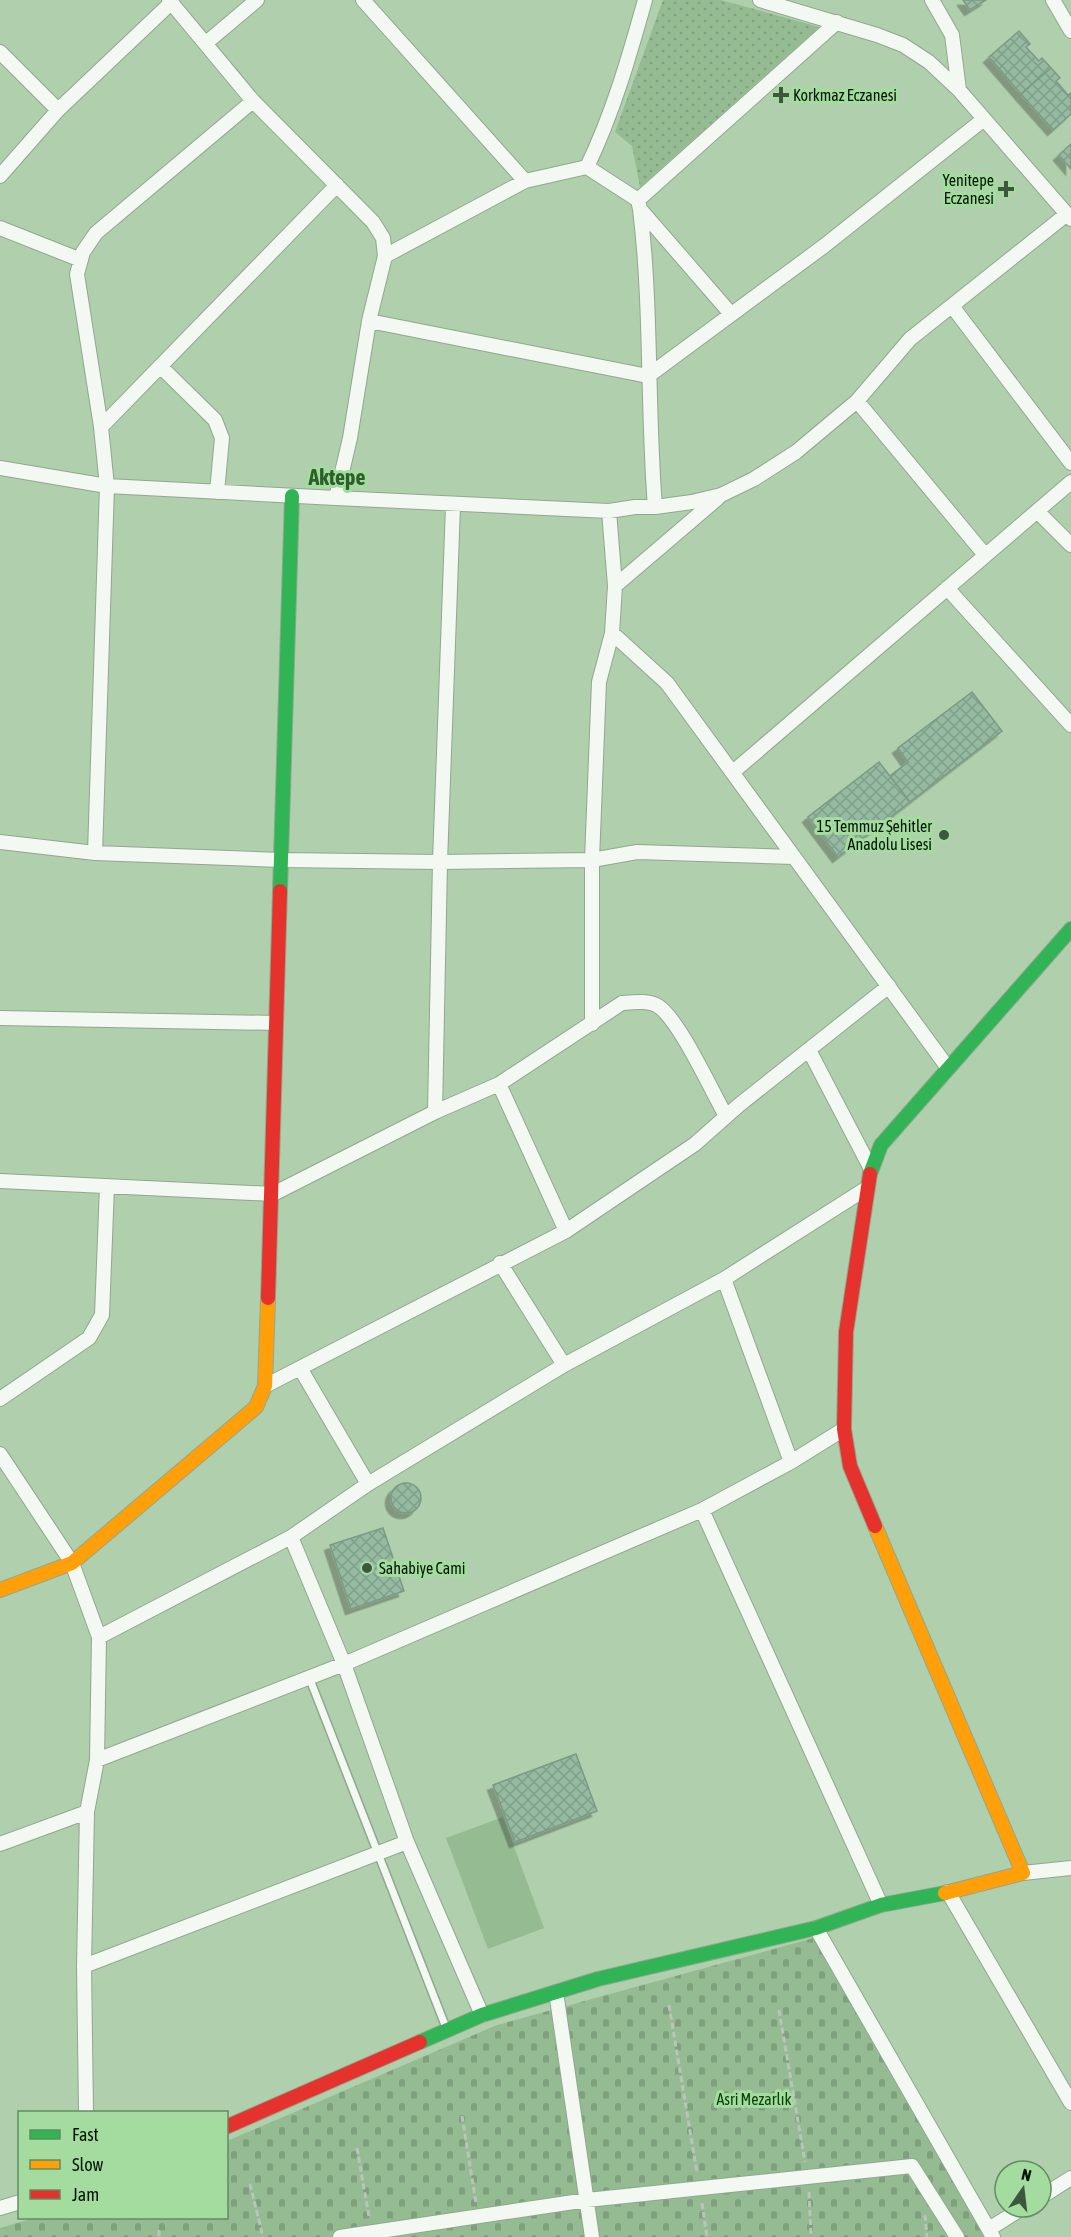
<svg xmlns="http://www.w3.org/2000/svg" width="1071" height="2237" font-family="'Asap Condensed',sans-serif">
<style>
.grass{fill:#95bb92}
.cemetery{fill:url(#cemetery-stones)}
.park{fill:url(#park-dots)}
.building{fill:url(#building-cross-hatch);stroke:#7c9a84;stroke-width:1.5;filter:url(#shadow)}
.lines{fill:none;stroke-linecap:round;stroke-linejoin:round}
.lane-casing{stroke:#90a88e;stroke-width:10}
.street-casing{stroke:#90a88e;stroke-width:16}
.fast-casing{stroke:#90a88e;stroke-width:16}
.slow-casing{stroke:#90a88e;stroke-width:16}
.jam-casing{stroke:#90a88e;stroke-width:16}
.path{stroke:#bbc4ba;stroke-width:3;stroke-dasharray:6 3;stroke-linecap:butt}
.lane{stroke:#f3f8f3;stroke-width:7}
.street{stroke:#f3f8f3;stroke-width:14}
.fast{stroke:#30b455;stroke-width:14}
.slow{stroke:#ff9f0a;stroke-width:14}
.jam{stroke:#e5322d;stroke-width:14}
.poi-dot{fill:#3f563e;stroke:#a4dca0;stroke-width:2}
.labels{text-anchor:middle;dominant-baseline:central;stroke-width:6;stroke-linejoin:round;paint-order:stroke}
.poi-label{font-size:16px;fill:#021502;stroke:#a4dca0;text-anchor:start}
.park-label{font-size:16px;fill:#0b3f0b;stroke:#a4dca0}
.district-label{font-size:22px;font-weight:bold;fill:#2c5f29;stroke:#a4dca0}
</style>
<defs>
<pattern id="cemetery-stones" width="16" height="16" patternUnits="userSpaceOnUse" patternTransform="scale(1.5)"><rect width="16" height="16" fill="#95bb92"/><path d="M2 7V4a2 2 0 0 1 4 0v3zM10 15v-3a2 2 0 0 1 4 0v3z" fill="#7fa07c"/></pattern>
<pattern id="park-dots" width="8" height="8" patternUnits="userSpaceOnUse" patternTransform="scale(1.5)"><rect width="8" height="8" fill="#95bb92"/><path d="M2 2h.1M6 6h.1" fill="none" stroke="#7fa07c" stroke-width="1.8" stroke-linecap="round"/></pattern>
<pattern id="building-cross-hatch" width="8" height="8" patternUnits="userSpaceOnUse" patternTransform="scale(1.5)"><rect width="8" height="8" fill="#95baa1"/><path d="M0 0l8 8M0 8l8-8" fill="none" stroke="#7f9f89"/></pattern>
<filter id="shadow"><feDropShadow dx="-5.5" dy="5.5" stdDeviation="0" flood-color="#0004"/></filter>
</defs>
<rect width="100%" height="100%" fill="#b0cfad"/>
<path class="grass" d="M503 1817 544 1928 488 1949 446 1838Z"/>
<path class="cemetery" d="M821 1936 994 2237H0V2228L34 2218H226L227 2141 497 2025Z"/>
<path class="park" d="M663 0H721L819 27 640 187 632 146 615 132Z"/>
<path class="building" d="M963 0H986L970 10Z
M1019 31 1030 44 1026 47 1039 61 1042 58 1051 68 1021 94 989 57Z
M1051 68 1060 78 1056 81 1068 95 1071 93V114L1053 130 1021 94Z
M1071 144V169L1059 155Z
M972 692 1002 731 910 802 890 776 908 762 898 748Z
M879 762 910 802 838 857 808 817Z
M391 1498a15 15 0 1 1 30 0a15 15 0 1 1-30 0Z
M383 1528 404 1591 351 1609 330 1545Z
M576 1754 597 1811 515 1842 493 1785Z"/>
<g class="lines">
<defs>
<path id="lane" d="M309 1677 447 2030"/>
<path id="street" d="M169 0 253 101 373 222 383 238 385 256
M363 0 525 181
M760 0 877 35 903 45 929 62 959 90 1071 219
M932 0 952 35 959 90
M1053 0 1071 31
M206 43 257 0
M0 52 58 110
M0 176 58 110 172 2
M638 200 837 22
M640 209 731 314
M0 228 81 260
M952 306 1071 463
M369 321 648 376 824 246 984 119
M160 366 215 420 222 438 217 492
M857 401 985 555
M101 427 337 185
M0 468 107 486 336 498 350 438 369 321 385 256 525 181 587 167C613 113 629 57 645 0
M336 498 609 511 635 507H655C647 407 652 308 640 209L638 200 587 167
M655 507 692 502 721 495 754 479 796 452 857 401 910 339 1067 214
M609 511 615 586 612 633 667 683 948 1068
M1037 511 1071 545
M615 586 718 498
M947 588 1071 725
M733 772 1071 482
M0 842 95 853 280 860 440 862 592 860 637 852 794 857
M95 853 107 486 101 427 77 274 83 252 96 233 253 101
M0 1018 276 1023
M592 1024V860L599 682 612 633
M809 1050 871 1169
M499 1084 566 1231
M435 1112 440 862 453 506
M0 1181 273 1194 435 1112 499 1084 622 1003C634 1002 648 1000 658 1006 679 1019 712 1092 726 1116
M500 1263 564 1365
M724 1279 791 1462
M300 1368 368 1484
M265 1386 566 1231 695 1144 739 1105 889 986
M0 1399 89 1338 102 1315 107 1186
M0 1454 72 1563 99 1637 97 1760 87 1812 84 1966 86 2112
M702 1510 881 1905
M291 1537 344 1664 407 1842 482 2015
M99 1637 291 1537 368 1484 564 1365 724 1279 867 1188
M97 1760 344 1664 702 1510 791 1462 844 1429
M0 1844 87 1812
M1023 1873 1071 1868
M948 1892 1071 2103
M816 1928 993 2237
M84 1966 407 1842
M556 1992 592 2237
M1041 2197 1071 2178
M0 2208 20 2202
M989 2229 1024 2207
M340 2237 587 2200 912 2166 957 2237"/>
<path id="fast" d="M280 891 292 496
M870 1174 881 1145 1071 929
M420 2042 482 2015 598 1979 816 1928 881 1905 945 1893"/>
<path id="slow" d="M875 1526 1023 1873 945 1893
M0 1590 72 1563 256 1407 265 1386 268 1298"/>
<path id="jam" d="M870 1174 846 1332 844 1429 850 1466 875 1526
M268 1298 280 891
M226 2127 420 2042"/>
</defs>
<use href="#lane" class="lane-casing"/>
<use href="#street" class="street-casing"/>
<use href="#fast" class="fast-casing"/>
<use href="#slow" class="slow-casing"/>
<use href="#jam" class="jam-casing"/>
<path class="path" d="M669 2005 697 2173
M779 2010 805 2162
M462 2116 476 2203
M357 2148 369 2217
M250 2184 263 2237
M809 2192 811 2237
M702 2203 707 2237
M925 2215 927 2237
M159 2230V2237"/>
<use href="#lane" class="lane"/>
<use href="#street" class="street"/>
<use href="#fast" class="fast"/>
<use href="#slow" class="slow"/>
<use href="#jam" class="jam"/>
</g>
<g class="poi-dot">
<path d="M778 86h6v6h6v6h-6v6h-6v-6h-6v-6h6z"/>
<path d="M1003 180h6v6h6v6h-6v6h-6v-6h-6v-6h6z"/>
<circle cx="944" cy="835" r="6"/>
<circle cx="367" cy="1568" r="6"/>
</g>
<g class="labels">
<g class="poi-label">
<text x="793" y="95">Korkmaz Eczanesi</text>
<text x="994" y="180" text-anchor="end">Yenitepe<tspan x="994" dy="18">Eczanesi</tspan></text>
<text x="932" y="826" text-anchor="end">15 Temmuz Şehitler<tspan x="932" dy="18">Anadolu Lisesi</tspan></text>
<text x="379" y="1568">Sahabiye Cami</text>
</g>
<g class="park-label">
<text x="754" y="2099">Asri Mezarlık</text>
</g>
<g class="district-label">
<text x="337" y="477">Aktepe</text>
</g>
</g>
<rect x="18" y="2111" width="210" height="108" fill="#a4dca0" stroke="#638c61" stroke-width="1.5"/>
<rect x="30" y="2130" width="30" height="9" fill="#30b455" stroke="#638c61" stroke-width="1.5"/>
<text x="72" y="2141" font-size="18" fill="#021502">Fast</text>
<rect x="30" y="2160" width="30" height="9" fill="#ff9f0a" stroke="#638c61" stroke-width="1.5"/>
<text x="72" y="2171" font-size="18" fill="#021502">Slow</text>
<rect x="30" y="2190" width="30" height="9" fill="#e5322d" stroke="#638c61" stroke-width="1.5"/>
<text x="72" y="2201" font-size="18" fill="#021502">Jam</text>
<g transform="translate(1023 2189) rotate(14)"><circle r="28" fill="#a4dca0" stroke="#638c61" stroke-width="1.5"/>
<path d="M0-4.5L10 22L0 15L-10 22Z" fill="#3f563e"/>
<text y="-9" font-size="16" font-weight="bold" text-anchor="middle" fill="#021502">N</text>
</g>
</svg>
